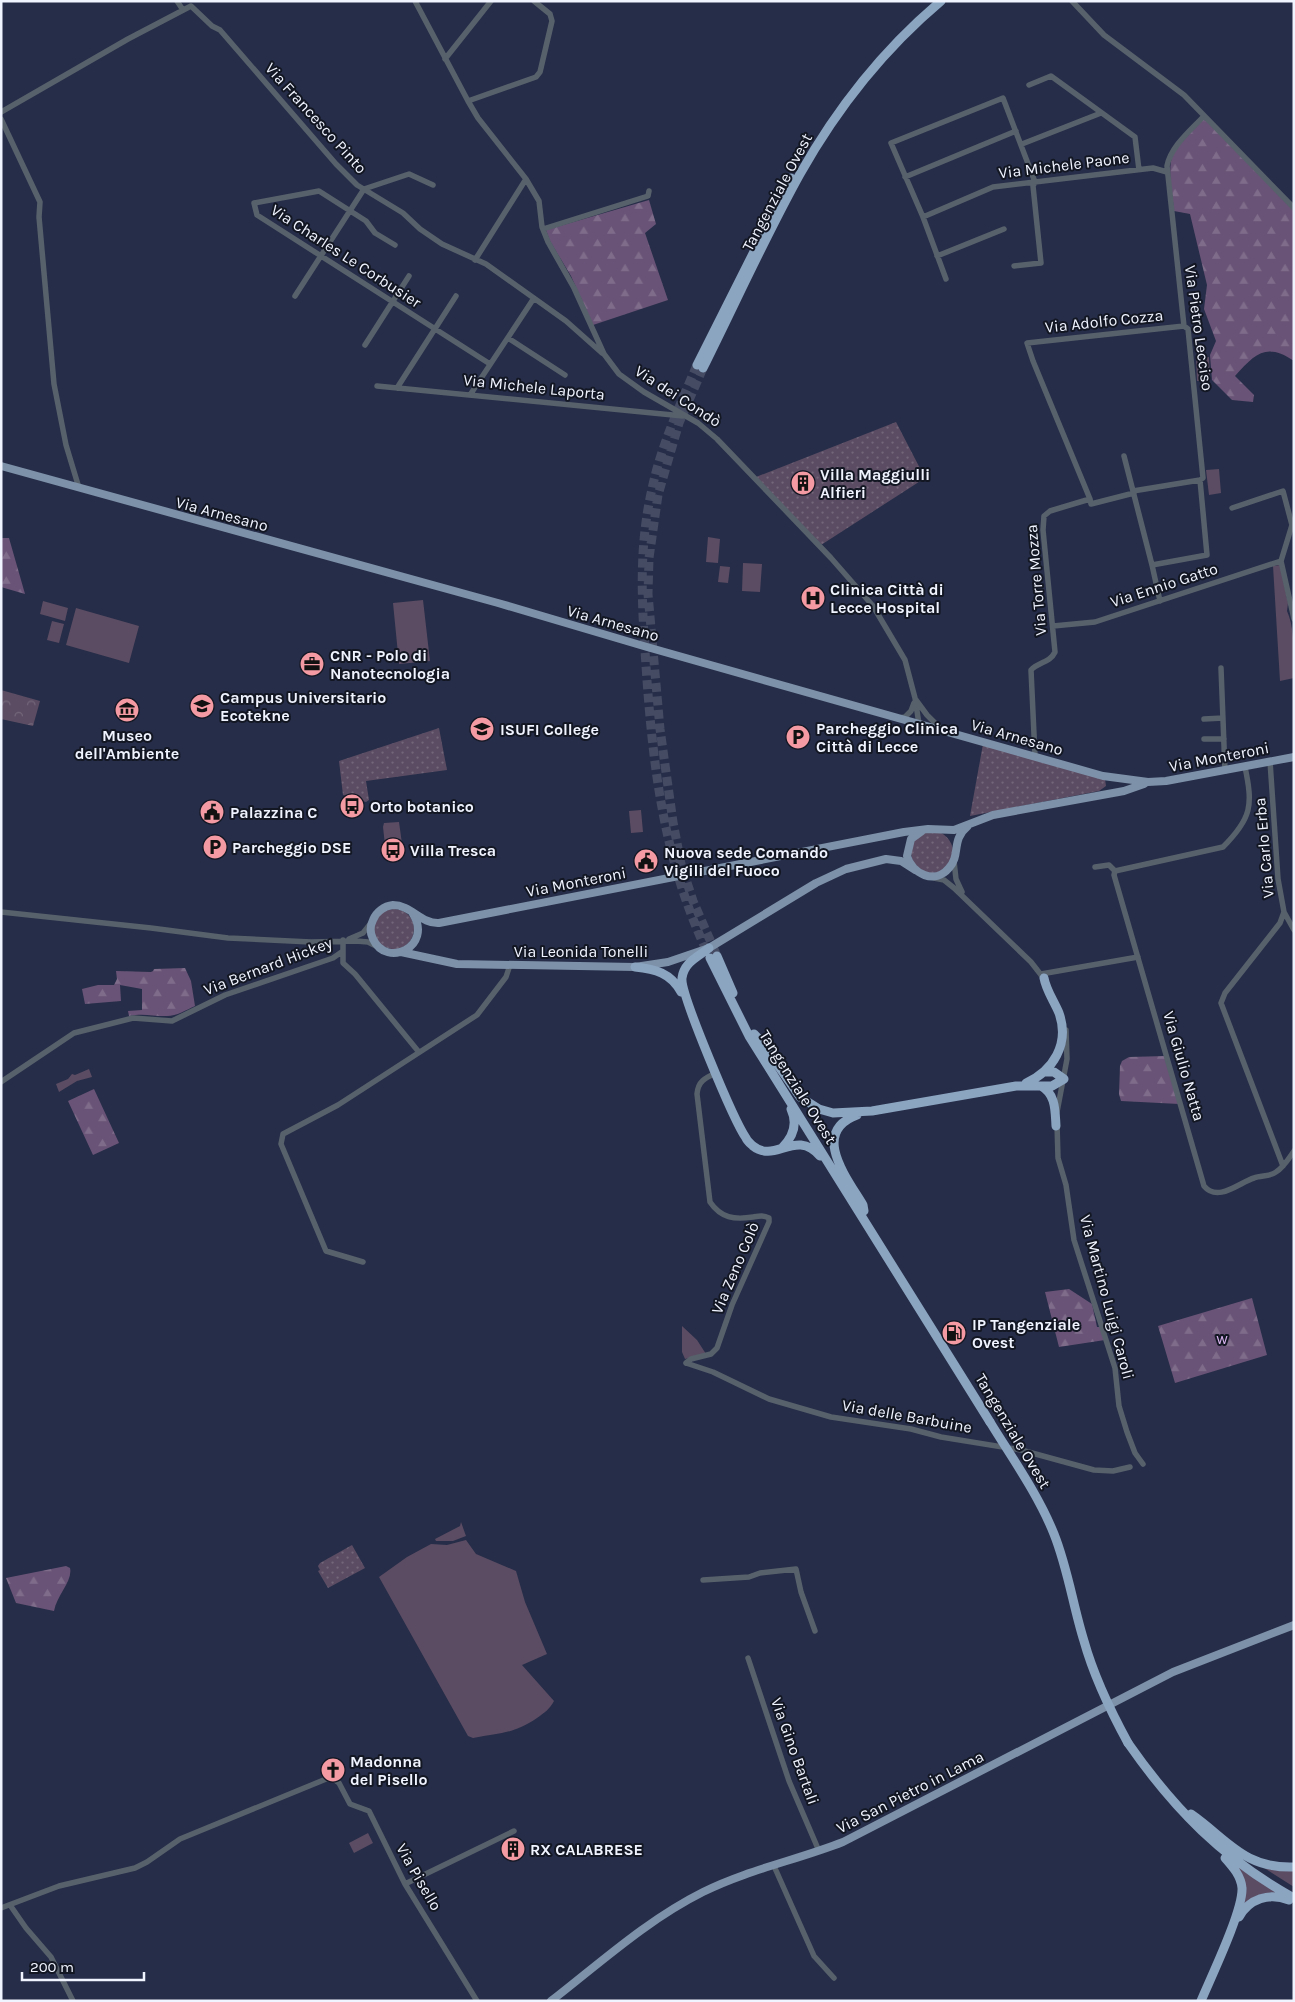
<svg xmlns="http://www.w3.org/2000/svg" width="1295" height="2002" font-family="Karla,sans-serif">
<style>
.grass{fill:#5b4c63}
.forest{fill:url(#forest-firs)}
.park{fill:url(#park-crowns)}
.garden{fill:url(#garden-dots)}
.lines{fill:none;stroke-linecap:round;stroke-linejoin:round}
.highway-tunnel{stroke:#444b63;stroke-width:9;stroke-dasharray:9 4.5;stroke-linecap:butt}
.minor{stroke:#57616c;stroke-width:5.5}
.major{stroke:#7d91a8;stroke-width:8}
.highway{stroke:#8ba4c0;stroke-width:9}
.highway-bridge{stroke:#8ba4c0;stroke-width:9}
.labels{text-anchor:middle;dominant-baseline:central;stroke-width:4;stroke-linejoin:round;paint-order:stroke}
.street-label{font-size:16px;fill:#f0f4ff;stroke:#131723}
.poi-label{font-size:16px;font-weight:bold;fill:#f0f4ff;stroke:#131723;text-anchor:start}
.park-label{font-size:16px;fill:#d8b3ee;stroke:#131723}
</style>
<defs>
<pattern id="forest-firs" width="22" height="20" patternUnits="userSpaceOnUse" patternTransform="scale(1.25)"><rect width="22" height="20" fill="#695376"/><path d="M5 1l3.5 6h-7zM16 11l3.5 6h-7z" fill="#7f6c8b"/></pattern>
<pattern id="park-crowns" width="20" height="18" patternUnits="userSpaceOnUse" patternTransform="scale(1.25)"><rect width="20" height="18" fill="#5b4c63"/><path d="M2 6a3 3 0 1 1 6 0M12 15a3 3 0 1 1 6 0" fill="none" stroke="#73667a"/></pattern>
<pattern id="garden-dots" width="8" height="8" patternUnits="userSpaceOnUse" patternTransform="scale(1.25)"><rect width="8" height="8" fill="#5b4c63"/><path d="M2 2h.1M6 6h.1" fill="none" stroke="#73667a" stroke-width="1.8" stroke-linecap="round"/></pattern>
</defs>
<rect width="100%" height="100%" fill="#262d48"/>
<path class="grass" d="M1209 357 1210 381H1197L1196 358Z
M1219 469 1221 493 1209 495 1206 470Z
M708 537 720 539 718 563 706 562Z
M743 563 762 564 760 592 742 591Z
M1280 565 1288 603 1287 611C1295 628 1294 657 1294 678L1280 681 1273 566Z
M720 566 730 567 728 583 718 582Z
M423 600 430 661 399 664 393 603Z
M43 601 68 608 65 621 40 614Z
M76 608 139 626 129 663 66 645Z
M52 621 64 624 59 643 47 640Z
M641 810 643 832 631 833 629 811Z
M399 822 403 851 401 854 398 855 385 845 383 827 384 823Z
M89 1069 92 1077 77 1081 59 1092 56 1084 68 1079 72 1074 75 1075Z
M682 1326 697 1340 706 1354 685 1359 682 1352Z
M461 1522 466 1536 453 1541H436L435 1539 460 1526Z
M466 1540 476 1554 516 1571 525 1602 547 1654 522 1665 554 1701C550 1709 544 1713 537 1718 513 1734 500 1733 473 1738L468 1736 379 1577 407 1557 431 1544 447 1545Z
M368 1833 373 1843 354 1853 349 1843Z
M1233 1862 1282 1894C1266 1890 1253 1895 1242 1906V1900Z
M1258 1864 1294 1870V1887Z"/>
<path class="forest" d="M1203 120 1208 121 1294 210V361C1266 342 1255 354 1235 376L1254 395 1253 402 1232 400 1212 380 1210 355 1216 341 1204 309 1207 285 1190 214 1174 211C1173 194 1166 168 1174 152 1181 141 1194 130 1203 120Z
M649 200 656 224 645 233 668 300 593 325 571 276 550 241 546 230Z
M1 538H9L25 594 1 587Z
M185 968 191 981 195 1006C186 1010 175 1017 165 1016 152 1016 143 1013 129 1016L128 1011 142 1010V989L120 985 121 1001 85 1004 82 989 98 985H114L117 979 116 971 151 972 153 971 154 969Z
M1165 1056 1179 1104 1121 1101 1119 1094 1120 1066 1122 1061 1129 1057Z
M94 1089 119 1143 93 1155 68 1101Z
M1069 1289 1092 1304 1097 1327H1100L1105 1340 1059 1347 1045 1292Z
M1252 1298 1267 1355 1175 1383 1158 1326Z
M66 1566 70 1568C73 1581 57 1595 54 1611L16 1603 6 1578Z"/>
<path class="park" d="M1 690 40 701 33 726 1 719Z"/>
<path class="garden" d="M896 422 925 478 821 545 756 477Z
M439 728 447 770 366 781 369 800 366 802 343 795 339 761Z
M983 744 1105 779 1106 786 1099 791 970 816Z
M911 852a21 21 0 1 1 42 0a21 21 0 1 1-42 0Z
M374 929a20 20 0 1 1 40 0a20 20 0 1 1-40 0Z
M352 1545 365 1568 328 1588 318 1571 320 1570 318 1566 320 1563Z"/>
<g class="lines">
<path class="highway-tunnel" d="M697 365C680 405 661 446 652 489 638 550 642 605 646 666 653 769 664 862 709 956
M703 368 679 423 658 495 649 558 648 594 660 729 673 822 681 864 693 901 717 956"/>
<path class="minor" d="M177 1 183 10
M415 1 468 101 478 118 526 179 539 201 542 227 548 242 574 288 604 354 619 374 644 392 698 423 717 439 831 558 873 606 905 660 915 698 919 724
M1072 1 1104 35 1184 95 1294 208
M445 59 491 1
M1029 85 1051 76 1135 137 1139 170
M468 101 536 77 540 72 552 21 550 14 534 1
M1 112 128 39 191 6 212 26 220 30 336 164 357 185 403 213 420 229 442 244 486 264 566 321 602 353
M1 119 40 202 39 217 54 384 66 445 79 488
M1022 144 1101 113
M905 177 1016 131
M923 217 993 187 1153 168 1167 172
M543 229 648 196 649 191
M395 245 375 233 366 221 319 191 254 203 257 215 490 364
M937 256 1004 229
M475 260 526 179
M946 279 923 217 891 143 1003 98 1035 182 1033 186 1041 263 1014 266
M295 296 364 189 409 174 433 185
M508 338 565 375
M365 345 409 276
M377 386 683 416
M397 388 456 296
M470 395 534 298
M1124 456 1152 565 1207 555 1200 480 1203 478 1188 329 1184 326 1167 166C1171 146 1191 130 1204 116
M1133 491 1200 480
M1090 499 1091 504 1134 493
M1232 508 1283 491 1292 525 1281 561 1294 619
M1152 565 1160 601
M1053 626 1095 622 1281 561
M1221 668 1225 771
M916 700 927 715 941 729
M899 718 905 717 911 711 914 703
M1204 719 1223 718
M1204 739H1224
M1035 756 1031 670C1038 662 1050 663 1055 652L1043 530 1044 516 1050 511 1090 499 1033 361 1027 343 1184 326
M1270 761 1278 879 1284 912 1294 930
M954 861 956 879 962 892
M1095 867 1109 865 1115 871 1223 847C1252 818 1253 805 1245 767
M1115 871 1114 875 1204 1186C1218 1203 1240 1182 1254 1178 1261 1175 1270 1177 1276 1172 1284 1167 1289 1158 1294 1151
M934 878 944 880 954 888 1031 962 1045 980
M1 912 151 928 228 938 311 942 356 941 368 942 376 946
M349 939 363 933 371 923
M343 951V963L355 974 418 1051
M1041 974 1138 957
M1 1082 74 1033 133 1018 172 1021 225 995 333 958 343 951V940
M1057 1112 1067 1059 1066 1030
M1057 1124 1058 1158 1066 1185 1074 1240 1115 1368 1119 1406 1127 1432 1135 1453 1143 1464
M1283 1166 1221 1003 1225 993 1280 923 1284 912
M363 1262 326 1251 281 1144 283 1134 338 1105 477 1015 506 977 510 965
M686 1363 713 1372 769 1399 831 1417 911 1429 941 1437 1021 1450 1094 1470 1113 1471 1130 1467
M686 1363 691 1359 711 1354 717 1348 732 1305 769 1222V1218C763 1215 759 1216 753 1217 734 1220 721 1218 710 1202L697 1094C698 1081 705 1078 716 1073
M703 1580 749 1577 760 1573 796 1569 801 1592 815 1631
M748 1658 789 1781 819 1851
M774 1866 814 1956 834 1978
M405 1884 514 1831
M10 1905 26 1928 51 1957 73 2001
M1 1908 59 1886 135 1868 147 1862 180 1839 331 1777 339 1783 350 1804 369 1811 405 1884 477 2001"/>
<path class="major" d="M1 466 498 603 647 647 1103 776 1148 782 1166 781 1294 757
M922 831 911 839 907 856C912 874 935 885 949 868 961 855 951 840 967 827
M413 914C433 946 387 969 373 939 370 933 370 926 373 920 376 912 384 906 393 905 411 905 421 924 439 923L904 832 928 829 954 830 993 815 1124 791 1144 784
M401 952 457 964 635 967 668 962 709 948 816 883 846 869 886 859 901 861 915 870
M551 2001C600 1963 647 1920 703 1892 747 1870 797 1860 843 1842L1173 1672 1294 1625"/>
<path class="highway" d="M697 365 791 178
M703 368C735 304 765 237 800 174 836 110 884 49 941 1
M709 948C698 957 684 962 682 978 680 993 734 1121 746 1138 747 1141 751 1144 753 1146 775 1164 796 1128 820 1156
M717 956 733 993
M710 958 749 1036 990 1422
M635 967C655 969 671 973 681 992
M754 1034 761 1041 800 1097 819 1109 833 1113 872 1111 1016 1086H1052L1064 1079 1054 1072H1045
M1026 1083C1053 1071 1070 1044 1059 1013 1054 1001 1046 990 1044 978
M1041 1086C1056 1094 1055 1111 1056 1126
M857 1115C810 1132 847 1178 863 1205L864 1211
M782 1148C793 1137 798 1124 791 1109
M1128 1743C1174 1809 1223 1859 1294 1898
M1191 1814C1227 1839 1244 1869 1294 1867
M1239 1917C1249 1899 1269 1892 1289 1900
M1201 2001C1211 1977 1243 1911 1242 1888 1241 1876 1233 1867 1225 1858"/>
<path class="highway-bridge" d="M990 1422C1012 1458 1038 1494 1054 1534 1068 1569 1073 1606 1084 1641 1094 1677 1110 1710 1128 1743"/>
</g>
<defs>
<symbol id="building-disc" viewBox="-11 -11 22 22"><circle r="9.5" fill="#f49aa3" stroke="#131723"/><path d="M-4-6H4V6H1V3H-1V6H-4ZM-2.5-4.3h1.7v1.8h-1.7ZM.8-4.3h1.7v1.8H.8ZM-2.5-1h1.7V.8h-1.7ZM.8-1h1.7V.8H.8Z" fill="#111"/></symbol>
<symbol id="hospital-disc" viewBox="-11 -11 22 22"><circle r="9.5" fill="#f49aa3" stroke="#131723"/><path d="M-5-5h3v3.5h4V-5h3V5h-3V1.5h-4V5h-3Z" fill="#111"/></symbol>
<symbol id="office-disc" viewBox="-11 -11 22 22"><circle r="9.5" fill="#f49aa3" stroke="#131723"/><path d="M-6-3h4V-5.5h4V-3h4V5H-6ZM-1-4.5V-3h2v-1.5ZM-6 0V1H6V0Z" fill="#111"/></symbol>
<symbol id="university-disc" viewBox="-11 -11 22 22"><circle r="9.5" fill="#f49aa3" stroke="#131723"/><path d="M0-5L7-2L0 1L-7-2ZM-4 1L0 2.5L4 1V4Q0 6-4 4Z" fill="#111"/></symbol>
<symbol id="museum-disc" viewBox="-11 -11 22 22"><circle r="9.5" fill="#f49aa3" stroke="#131723"/><path d="M0-6L6-3V-2H-6V-3ZM-5-1h2V3h-2ZM-1-1h2V3h-2ZM3-1h2V3H3ZM-6 4H6V6H-6Z" fill="#111"/></symbol>
<symbol id="parking-disc" viewBox="-11 -11 22 22"><circle r="9.5" fill="#f49aa3" stroke="#131723"/><path d="M-3.5-5.5H1a3.5 3.5 0 0 1 0 7H-1V5.5H-3.5ZM-1-3.4V-.6H.8a1.4 1.4 0 0 0 0-2.8Z" fill="#111"/></symbol>
<symbol id="bus-disc" viewBox="-11 -11 22 22"><circle r="9.5" fill="#f49aa3" stroke="#131723"/><path d="M-5-6H5V4H4V6H2V4H-2V6H-4V4H-5ZM-3.5-4V0h7V-4ZM-3.5 1.2v1.5H-2V1.2ZM2 1.2v1.5H3.5V1.2Z" fill="#111"/></symbol>
<symbol id="civic-disc" viewBox="-11 -11 22 22"><circle r="9.5" fill="#f49aa3" stroke="#131723"/><path d="M-.6-6.5H3V-4.5H.6V-3L4-1V1h2V6H-6V1h2V-1L-.6-3ZM-1.2 2.5V6h2.4V2.5Z" fill="#111"/></symbol>
<symbol id="fuel-disc" viewBox="-11 -11 22 22"><circle r="9.5" fill="#f49aa3" stroke="#131723"/><path d="M-5.5-6h7V0h2V4h1.3V-2.5L3-4.5l.8-.8L6-3V5H2.5V1h-1V6h-7ZM-4.2-4.7v3.2H.2V-4.7Z" fill="#111"/></symbol>
<symbol id="church-disc" viewBox="-11 -11 22 22"><circle r="9.5" fill="#f49aa3" stroke="#131723"/><path d="M-1.2-6h2.4v3.5h3.3v2.4h-3.3V6h-2.4V-.1h-3.3v-2.4h3.3Z" fill="#111"/></symbol>
</defs>
<g fill-rule="evenodd">
<use href="#building-disc" x="789" y="469" width="28" height="28"/>
<use href="#hospital-disc" x="799" y="584" width="28" height="28"/>
<use href="#office-disc" x="298" y="650" width="28" height="28"/>
<use href="#university-disc" x="188" y="692" width="28" height="28"/>
<use href="#museum-disc" x="113" y="696" width="28" height="28"/>
<use href="#university-disc" x="468" y="715" width="28" height="28"/>
<use href="#parking-disc" x="784" y="723" width="28" height="28"/>
<use href="#bus-disc" x="338" y="792" width="28" height="28"/>
<use href="#civic-disc" x="198" y="798" width="28" height="28"/>
<use href="#parking-disc" x="201" y="833" width="28" height="28"/>
<use href="#bus-disc" x="379" y="836" width="28" height="28"/>
<use href="#civic-disc" x="632" y="847" width="28" height="28"/>
<use href="#fuel-disc" x="940" y="1319" width="28" height="28"/>
<use href="#church-disc" x="319" y="1756" width="28" height="28"/>
<use href="#building-disc" x="499" y="1835" width="28" height="28"/>
</g>
<g class="labels">
<g class="street-label">
<text transform="translate(316 118) rotate(48)">Via Francesco Pinto</text>
<text transform="translate(1064 165) rotate(-7)">Via Michele Paone</text>
<text transform="translate(777 192) rotate(-62)">Tangenziale Ovest</text>
<text transform="translate(346 256) rotate(33)">Via Charles Le Corbusier</text>
<text transform="translate(1104 321) rotate(-6)">Via Adolfo Cozza</text>
<text transform="translate(1199 328) rotate(82)">Via Pietro Lecciso</text>
<text transform="translate(534 387) rotate(6)">Via Michele Laporta</text>
<text transform="translate(678 396) rotate(33)">Via dei Condò</text>
<text transform="translate(222 514) rotate(15)">Via Arnesano</text>
<text transform="translate(1036 580) rotate(-95)">Via Torre Mozza</text>
<text transform="translate(1164 585) rotate(-18)">Via Ennio Gatto</text>
<text transform="translate(613 623) rotate(16)">Via Arnesano</text>
<text transform="translate(1017 737) rotate(16)">Via Arnesano</text>
<text transform="translate(1219 757) rotate(-11)">Via Monteroni</text>
<text transform="translate(1264 848) rotate(-95)">Via Carlo Erba</text>
<text transform="translate(576 882) rotate(-11)">Via Monteroni</text>
<text x="581" y="951">Via Leonida Tonelli</text>
<text transform="translate(268 966) rotate(-21)">Via Bernard Hickey</text>
<text transform="translate(1184 1066) rotate(74)">Via Giulio Natta</text>
<text transform="translate(798 1087) rotate(58)">Tangenziale Ovest</text>
<text transform="translate(735 1268) rotate(-67)">Via Zeno Colò</text>
<text transform="translate(1107 1297) rotate(75)">Via Martino Luigi Caroli</text>
<text transform="translate(907 1416) rotate(10)">Via delle Barbuine</text>
<text transform="translate(1013 1431) rotate(59)">Tangenziale Ovest</text>
<text transform="translate(795 1751) rotate(70)">Via Gino Bartali</text>
<text transform="translate(910 1792) rotate(-27)">Via San Pietro in Lama</text>
<text transform="translate(419 1877) rotate(60)">Via Pisello</text>
</g>
<g class="poi-label">
<text x="820" y="474">Villa Maggiulli<tspan x="820" dy="18">Alfieri</tspan></text>
<text x="830" y="589">Clinica Città di<tspan x="830" dy="18">Lecce Hospital</tspan></text>
<text x="330" y="655">CNR - Polo di<tspan x="330" dy="18">Nanotecnologia</tspan></text>
<text x="220" y="697">Campus Universitario<tspan x="220" dy="18">Ecotekne</tspan></text>
<text x="816" y="728">Parcheggio Clinica<tspan x="816" dy="18">Città di Lecce</tspan></text>
<text x="500" y="729">ISUFI College</text>
<text x="127" y="735" text-anchor="middle">Museo<tspan x="127" dy="18">dell'Ambiente</tspan></text>
<text x="370" y="806">Orto botanico</text>
<text x="230" y="812">Palazzina C</text>
<text x="232" y="847">Parcheggio DSE</text>
<text x="410" y="850">Villa Tresca</text>
<text x="664" y="852">Nuova sede Comando<tspan x="664" dy="18">Vigili del Fuoco</tspan></text>
<text x="972" y="1324">IP Tangenziale<tspan x="972" dy="18">Ovest</tspan></text>
<text x="350" y="1761">Madonna<tspan x="350" dy="18">del Pisello</tspan></text>
<text x="530" y="1849">RX CALABRESE</text>
</g>
<g class="park-label">
<text x="1222" y="1338">w</text>
</g>
</g>
<rect width="1295" height="2002" fill="none" stroke="#f0f4ff" stroke-width="5"/>
<path d="M22 1972v8h122v-8" fill="none" stroke="#f0f4ff" stroke-width="2.5"/>
<text x="30" y="1972" font-size="15" fill="#f0f4ff" stroke="#131723" stroke-width="4" paint-order="stroke">200 m</text>
</svg>
